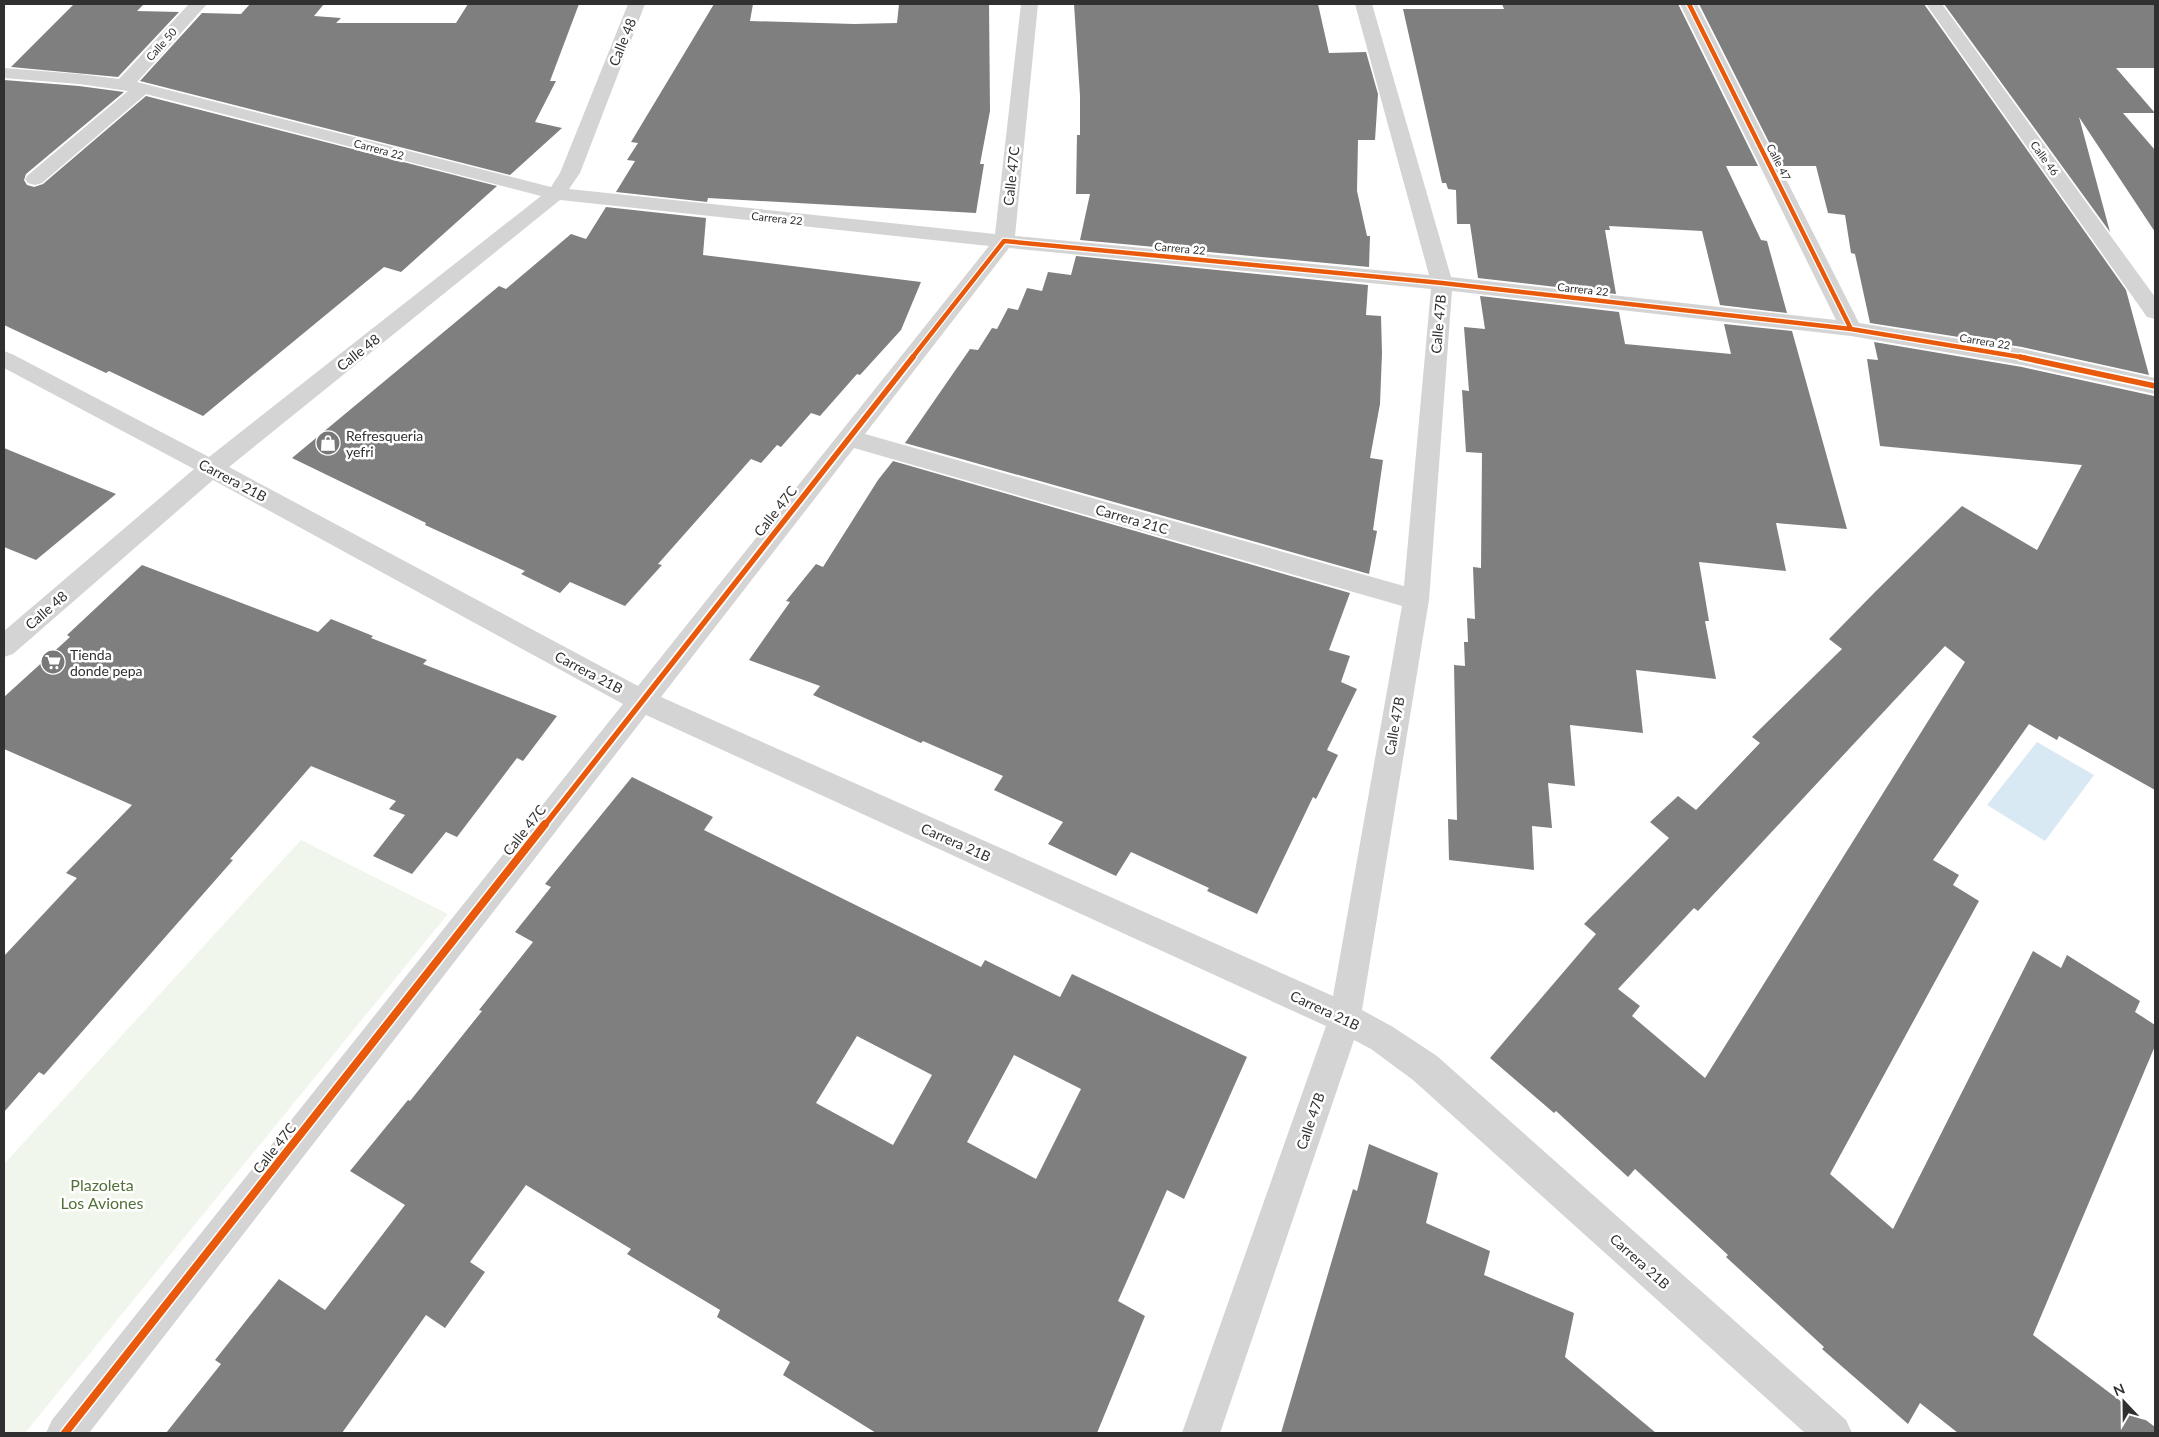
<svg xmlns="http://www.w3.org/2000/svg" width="2159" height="1437" font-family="Lato,sans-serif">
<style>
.green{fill:#f1f6ec}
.water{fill:#d8e9f4}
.building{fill:#7f7f7f;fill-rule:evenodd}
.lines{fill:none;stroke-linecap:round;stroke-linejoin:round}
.minor{fill:#d4d4d4;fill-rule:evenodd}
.cycleway-far2-casing{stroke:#fff;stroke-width:7}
.cycleway-far1-casing{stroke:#fff;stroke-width:9}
.cycleway-casing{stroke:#fff;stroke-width:11}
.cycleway-far2{stroke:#e8590c;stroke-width:4.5}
.cycleway-far1{stroke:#e8590c;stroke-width:5.5}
.cycleway{stroke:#e8590c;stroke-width:8}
.labels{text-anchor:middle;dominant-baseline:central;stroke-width:5;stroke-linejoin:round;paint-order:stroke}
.far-street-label{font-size:11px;fill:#303030;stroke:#fff}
.street-label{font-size:14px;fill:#303030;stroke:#fff}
.poi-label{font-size:14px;fill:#303030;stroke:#fff;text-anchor:start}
.near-park-label{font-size:16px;fill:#527138;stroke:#fff}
</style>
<rect width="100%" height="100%" fill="#fff"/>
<path class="green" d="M301 840 448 914 25 1433H4V1164Z"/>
<path class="water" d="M2037 742 2094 775 2045 841 1987 805Z"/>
<path class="building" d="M74 4H144L137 11 179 12 118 77 11 67Z
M250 4H324L314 16 341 18 336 23H456L468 4H579L550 81H556L535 122 562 128 510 175 140 81 202 13 241 14Z
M714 4H753L750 21 854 24 897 23 899 4H989L990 111 980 164H984L976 213 708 198 707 202 616 192 635 161 627 160 638 143 631 142Z
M1074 4H1318L1329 53 1366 52 1378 94 1375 140H1358L1357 191 1367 236H1370L1369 267 1080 240 1090 194H1076L1077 135H1080V96Z
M1502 4H1678L1758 166H1726L1761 240 1767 241 1787 313 1720 305 1702 231 1609 226 1610 230H1605L1616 294 1478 278 1470 224H1457L1456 190 1448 189 1446 183H1442L1403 9H1504Z
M1699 4H1924L2126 290 2149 375 2022 347 1870 323 1855 254 1851 253 1845 215 1828 213 1816 166H1781Z
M1944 4H2155V68H2116L2155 113H2123L2155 150V232L2079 117 2110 232Z
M4 80 79 86 124 92 26 174 24 180 27 185 34 187 43 184 146 96 497 186 401 272 384 267 203 416 109 371 106 373 4 325Z
M606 207 706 218 703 255 921 282 901 330 860 375 857 374 820 416 811 413 781 447 777 445 761 463 751 459 658 564 662 565 625 606 570 582 560 593 521 574 525 571 425 525 426 523 292 458 499 286 506 289 571 234 586 239Z
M1076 256 1368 285 1366 315 1381 316 1382 353 1380 404 1370 458 1383 460 1373 530 1377 531 1369 574 905 443 970 349 978 350 992 328 997 329 1008 308 1018 310 1027 288 1042 291 1048 272 1071 275Z
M1480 296 1619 312 1625 344 1731 354 1724 324 1792 331 1847 529 1776 523 1786 571 1699 562 1709 621H1705L1716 679 1636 670 1643 733 1570 725 1575 786 1548 783 1552 828 1532 826 1534 870 1449 860 1448 819 1457 820 1454 665 1465 666 1464 642H1468L1467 618 1475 619 1473 567 1481 568 1482 453 1466 452 1462 390 1469 391 1464 327 1485 329Z
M1874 342 2022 367 2154 396 2155 399V790L2059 736 2057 740 2029 724 1933 860 1959 875 1953 885 1979 901 1830 1174 1893 1229 2033 951 2061 968 2067 955 2140 1001 2135 1012 2155 1025V1046L2033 1335 2155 1427V1433H1958L1920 1403 1908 1424 1822 1349 1824 1347 1726 1257 1728 1255 1635 1169 1628 1177 1556 1111 1554 1113 1490 1058 1596 934 1584 924 1669 838 1650 822 1678 796 1696 810 1760 743 1752 737 1842 649 1829 639 1875 592 1962 506 2037 550 2082 465 1880 446 1867 359 1878 360ZM1945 646 1965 662 1705 1078 1632 1016 1640 1006 1618 989 1694 908 1698 911Z
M4 448 116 494 36 560 4 547Z
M893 461 1350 593 1329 650 1350 656 1341 682 1357 689 1327 750 1338 755 1316 799 1313 797 1257 914 1207 891 1209 888 1131 852 1116 876 1048 844 1063 822 994 790 1003 776 923 741 921 743 813 695 820 686 749 660 790 602 786 601 816 564 823 567 878 480Z
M142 565 318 632 331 619 373 636 371 638 427 660 423 664 557 716 523 761 517 758 457 837 446 832 412 874 373 856 405 815 389 809 396 801 311 766 230 859 233 860 44 1075 39 1072 4 1112V956L77 878 66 873 132 805 4 749V697L70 637 67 635Z
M632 777 713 817 704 830 981 967 985 960 1060 997 1072 974 1247 1057 1184 1199 1167 1190 1118 1301 1145 1316 1097 1433H876L783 1375 790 1362 717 1317 720 1310 627 1254 631 1249 526 1185 470 1262 485 1272 445 1328 426 1315 342 1433H166L221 1364 215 1360 279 1279 325 1310 405 1205 350 1171 408 1100 410 1101 482 1011 479 1010 533 942 515 932 551 887 545 884ZM857 1036 932 1075 893 1145 816 1103ZM1014 1055 1081 1089 1036 1179 967 1142Z
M1369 1144 1438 1173 1426 1223 1490 1251 1484 1275 1574 1313 1565 1357 1656 1433H1281L1353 1189 1357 1191Z"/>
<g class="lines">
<path class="minor" d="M189 4H207L137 82 551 187 560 173 628 4H645L580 173 569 189 995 234 1021 4H1038L1015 236 1429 275 1355 4H1372L1451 277 1836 320 1680 4H1697L1859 323 2022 349 2155 378V394L2022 365 1851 336 1452 291 1429 600 1362 1010 1393 1027 1437 1056 1846 1420 1852 1433H1805L1413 1080 1371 1049 1354 1040 1220 1433H1182L1326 1026 646 715 89 1433H46L52 1420 623 704 213 480 13 654 4 657V631L194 469 4 368V351L12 354 209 457 541 196 146 94 42 183 35 185 28 183 25 179 28 175 128 91 79 84 4 78V68L79 74 119 79ZM560 200 989 246 638 686 229 467ZM1009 248 1431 289 1404 586 865 434ZM854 448 1402 606 1333 996 661 697Z
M1926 4H1942L2155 297V319L2147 317Z"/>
<defs>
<path id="cycleway-far2" d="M1689 4 1851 329
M912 358 1004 241 1442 283 1851 329 2026 358"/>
<path id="cycleway-far1" d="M2020 357 2155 386
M544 826 913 357"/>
<path id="cycleway" d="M65 1433 545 824"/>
</defs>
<use href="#cycleway-far2" class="cycleway-far2-casing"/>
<use href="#cycleway-far1" class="cycleway-far1-casing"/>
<use href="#cycleway" class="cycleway-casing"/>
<use href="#cycleway-far2" class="cycleway-far2"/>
<use href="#cycleway-far1" class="cycleway-far1"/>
<use href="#cycleway" class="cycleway"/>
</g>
<defs>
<symbol id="shop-disc" viewBox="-11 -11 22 22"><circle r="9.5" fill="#787878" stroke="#fff"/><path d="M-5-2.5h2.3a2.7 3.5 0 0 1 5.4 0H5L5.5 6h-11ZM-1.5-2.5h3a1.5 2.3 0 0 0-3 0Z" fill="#fff"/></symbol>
<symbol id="supermarket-disc" viewBox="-11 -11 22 22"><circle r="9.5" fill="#787878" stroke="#fff"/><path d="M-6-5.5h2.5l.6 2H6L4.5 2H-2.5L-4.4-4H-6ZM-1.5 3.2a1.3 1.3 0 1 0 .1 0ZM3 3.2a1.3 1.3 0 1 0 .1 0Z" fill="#fff"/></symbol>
</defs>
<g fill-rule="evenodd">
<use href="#shop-disc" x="314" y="429" width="28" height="28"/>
<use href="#supermarket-disc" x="39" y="648" width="28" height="28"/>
</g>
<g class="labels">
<g class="far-street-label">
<text transform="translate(161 44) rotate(-48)">Calle 50</text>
<text transform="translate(379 149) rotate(15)">Carrera 22</text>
<text transform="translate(2045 158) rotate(54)">Calle 46</text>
<text transform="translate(1779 162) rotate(63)">Calle 47</text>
<text transform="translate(777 218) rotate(6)">Carrera 22</text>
<text transform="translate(1180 248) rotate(5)">Carrera 22</text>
<text transform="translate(1583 289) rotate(6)">Carrera 22</text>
<text transform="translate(1985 341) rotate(9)">Carrera 22</text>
</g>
<g class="street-label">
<text transform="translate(622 42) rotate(-68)">Calle 48</text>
<text transform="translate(1011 176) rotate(-84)">Calle 47C</text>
<text transform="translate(1438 324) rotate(-85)">Calle 47B</text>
<text transform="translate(358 352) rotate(-38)">Calle 48</text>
<text transform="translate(233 480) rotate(28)">Carrera 21B</text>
<text transform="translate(775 511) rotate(-52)">Calle 47C</text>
<text transform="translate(1132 519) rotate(16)">Carrera 21C</text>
<text transform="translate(46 610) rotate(-41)">Calle 48</text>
<text transform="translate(589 672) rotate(28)">Carrera 21B</text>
<text transform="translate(1394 726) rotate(-80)">Calle 47B</text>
<text transform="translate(524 830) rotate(-52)">Calle 47C</text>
<text transform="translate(956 842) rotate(24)">Carrera 21B</text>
<text transform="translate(1325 1010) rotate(25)">Carrera 21B</text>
<text transform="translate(1310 1121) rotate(-71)">Calle 47B</text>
<text transform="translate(274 1148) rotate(-52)">Calle 47C</text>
<text transform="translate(1640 1261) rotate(42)">Carrera 21B</text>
</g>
<g class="poi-label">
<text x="346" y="435">Refresqueria<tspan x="346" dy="16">yefri</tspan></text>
<text x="70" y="654">Tienda<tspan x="70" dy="16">donde pepa</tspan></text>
</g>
<g class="near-park-label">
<text x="102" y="1184">Plazoleta<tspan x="102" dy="18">Los Aviones</tspan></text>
</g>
</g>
<rect width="2159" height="1437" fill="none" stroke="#303030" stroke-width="10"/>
<g transform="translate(2124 1402) rotate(338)" stroke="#ffffff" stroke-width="4" paint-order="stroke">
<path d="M0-4L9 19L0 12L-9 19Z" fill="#303030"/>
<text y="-8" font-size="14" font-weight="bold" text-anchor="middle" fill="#303030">N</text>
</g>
</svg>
